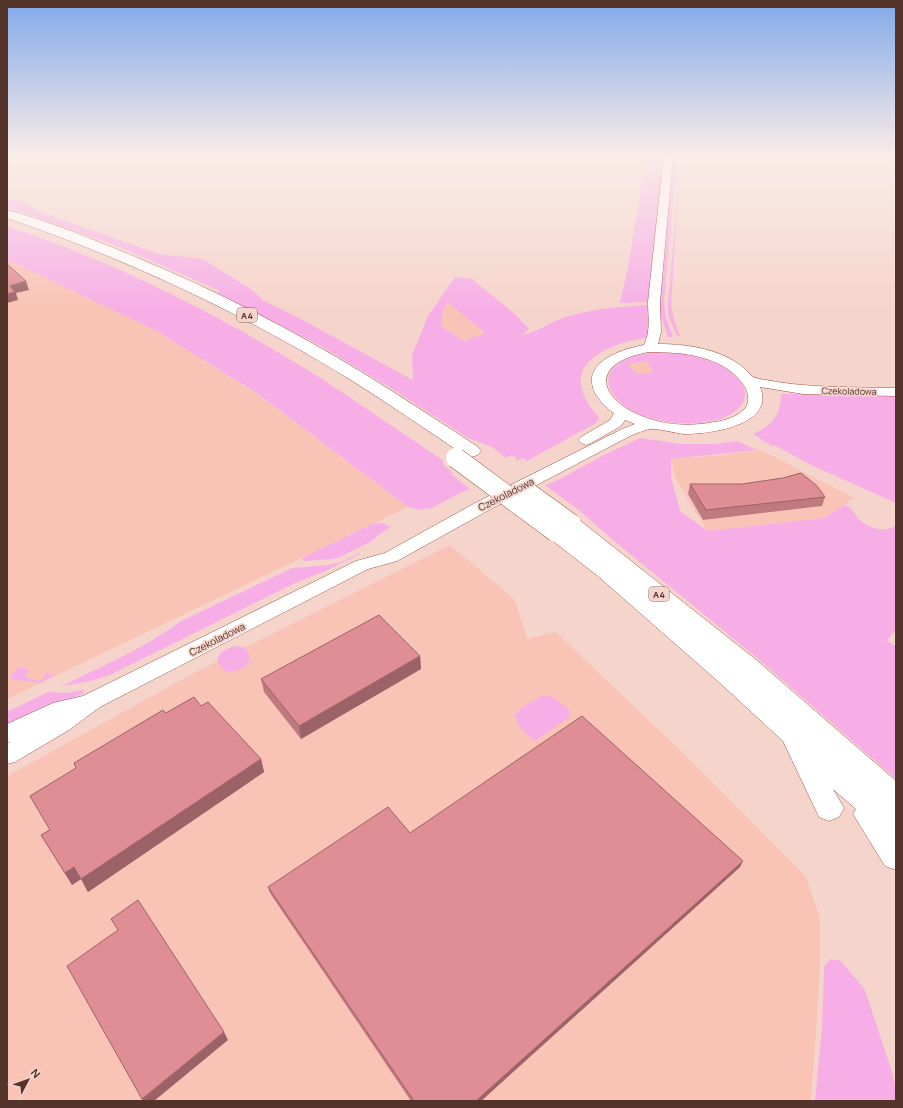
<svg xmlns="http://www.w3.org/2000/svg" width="903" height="1108" font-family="Manrope,sans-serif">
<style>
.built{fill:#f9c3b5}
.green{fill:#f7aee6;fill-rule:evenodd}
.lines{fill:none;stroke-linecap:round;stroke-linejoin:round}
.secondary-casing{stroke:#a15a49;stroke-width:1}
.highway-casing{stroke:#a15a49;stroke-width:1}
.secondary{fill:#fff;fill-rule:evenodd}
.highway{fill:#fff;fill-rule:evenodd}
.highway-bridge-casing{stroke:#a15a49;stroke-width:21;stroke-linecap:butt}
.highway-bridge{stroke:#fff;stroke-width:20}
.wall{fill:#bf7a7f}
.shaded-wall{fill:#9b6368}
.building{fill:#de8e94;stroke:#9b6368}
.labels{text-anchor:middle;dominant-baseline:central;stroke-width:3.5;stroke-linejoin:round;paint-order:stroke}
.shield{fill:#f5d4cb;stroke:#84635a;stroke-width:1}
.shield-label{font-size:9px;font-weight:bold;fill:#53332a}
.far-street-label{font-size:9px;fill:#53332a;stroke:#f5d4cb}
.street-label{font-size:10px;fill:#53332a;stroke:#f5d4cb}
</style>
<rect width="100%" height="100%" fill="#f5d4cb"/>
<path class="built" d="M7 261 21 266 153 329 258 395 408 507 7 699Z
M448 302 485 333 464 341 441 326 443 310Z
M646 361 655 372 636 374 628 364Z
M761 450 854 498 824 518 708 531 694 510 675 477 671 459 715 456Z
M450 545 515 600 527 639 556 632 683 753 806 877 820 918V973L811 1101H7V779L9 775 190 675Z"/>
<path class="green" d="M643 155H663L664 176 649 302 620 303 628 267 644 169Z
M677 161 664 300 665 315 673 337H668L661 317 659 303 673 163Z
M680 162 671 307 674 320 680 336 678 337 669 318 668 305Z
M7 199 24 203 38 211 65 221 159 254 203 259 252 290 264 301 297 317 413 380 412 355 428 316 455 277 472 279 517 316 529 329 522 335C536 333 547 324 560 319 588 309 616 307 646 305L648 306 651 334 648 338C622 340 572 356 582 390 584 396 588 404 592 409 594 413 598 414 599 419L596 423 527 461 523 458 517 461 515 457 512 455 506 458 492 447 468 438 394 390 319 345 217 293 220 291 120 247 7 207ZM448 302 485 333 464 341 441 326 443 310Z
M7 226C115 262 220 315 317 376 359 403 401 432 442 460L444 465 453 473 451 474 470 489 460 493 432 508 416 510 415 508 408 507 258 394 153 329 21 266 7 261Z
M657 352C685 352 726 357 742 384 746 390 746 398 742 404 736 414 722 419 711 421 685 426 655 423 631 410 608 397 596 372 627 359 637 355 647 353 657 352ZM646 361 654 372 636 374 628 364Z
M781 394 896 395V503L811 465 774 445 772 446 753 434C772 425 781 416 781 394Z
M640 438 682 444H715L737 441 757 450 671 459V477L680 511 708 531 824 518 844 505C852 507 854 514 860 520 869 529 886 533 896 525V629L887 641 896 646V779L757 658 613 540 580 511 545 485 558 480 602 456Z
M382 523 391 527 377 536 372 541 340 557 332 559 304 561 302 559 304 557 372 524Z
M359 553 360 554 323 572 295 583 112 674 91 681 62 686C102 666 145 648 181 621L292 568 328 565 341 562Z
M237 646 245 648C258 664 240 673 225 671L217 661C218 652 229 647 237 646Z
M22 667 29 670 24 677 41 681 47 673 55 675 40 683 12 679V675L16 669Z
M82 690 84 692 80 695 7 728V712L48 692 67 693Z
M541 696C554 695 560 702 569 710V717L535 741C525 734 517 727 515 715L521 708Z
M830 959 841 961 865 990 892 1072 896 1089V1101H815L822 1026 824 967Z"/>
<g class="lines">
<defs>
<path id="secondary" d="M664 155H673L660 302 661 332 658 344C684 344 715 348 737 363 743 366 749 374 753 377 760 380 770 380 777 382 816 388 856 387 896 388V396L803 394 760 387C776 426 708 434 684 434 674 433 657 428 650 429 644 430 638 433 632 435L489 510 397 561 368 569 100 707 69 730 15 762 7 764V744L10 742 7 743V724L53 703 83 696 356 561 385 553 477 502 622 429 635 424 625 420 621 426 591 443 586 445 581 443 578 440 581 437 610 420 614 413C606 408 600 401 595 393 580 362 622 349 644 345 651 331 648 316 648 302ZM649 352C682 352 722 355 743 384 748 390 750 400 746 407 740 416 724 421 714 422 693 426 671 426 650 419 599 403 585 363 649 352Z"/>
<path id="highway" d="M7 210C46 220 84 236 121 251 205 285 286 326 363 373 402 397 440 422 478 447L481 451 478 455 471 457 464 455C427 430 389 404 351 380 242 313 127 259 7 218Z
M571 517 578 519 755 659 896 781V870L885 866 853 814 856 809 833 789 844 808 839 817 829 821 819 817 783 741 720 683 599 577 548 537 545 532 548 527 556 525 562 527 560 524 564 519Z"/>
</defs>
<use href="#secondary" class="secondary-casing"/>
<use href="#highway" class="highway-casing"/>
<use href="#secondary" class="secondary"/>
<use href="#highway" class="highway"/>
<defs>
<path id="highway-bridge" d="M456 458 556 532
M527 492 571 524"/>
</defs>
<use href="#highway-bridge" class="highway-bridge-casing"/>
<use href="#highway-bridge" class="highway-bridge"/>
</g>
<path class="wall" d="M690 484 825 497 822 506 703 520 688 494Z
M420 656 421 669 301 739 264 692 261 679Z
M201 706 261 759 264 772 88 892 81 879 72 885 41 835 49 830 76 768 74 763 166 713Z
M410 833 740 867 481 1101H411L270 893 268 887Z"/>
<path class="shaded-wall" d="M26 281 29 290 16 293 18 300 7 303V294L10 286Z
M420 656 421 669 301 739 299 726Z
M261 759 264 772 88 892 81 879Z
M743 861 740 867 481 1101H476Z
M74 867 81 879 72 885 65 873Z
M224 1032 228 1040 154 1101H143L142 1099Z"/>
<path class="building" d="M7 264 26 281 10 286 15 292 7 294Z
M801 473 817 486 825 497 706 510 690 484H742L783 478Z
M379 615 420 656 299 726 261 679Z
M194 697 201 706 208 702 261 759 81 879 74 867 65 873 41 835 50 830 30 796 76 768 74 763 163 710 166 713Z
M582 716 743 861 476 1101H414L268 887 388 807 410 833Z
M138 900 224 1032 142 1099 67 966 118 930 111 919Z"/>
<linearGradient id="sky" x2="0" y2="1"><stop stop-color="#81a9ea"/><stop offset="0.5" stop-color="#faece8"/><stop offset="1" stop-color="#faece8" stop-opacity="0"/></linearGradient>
<rect width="903" height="310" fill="url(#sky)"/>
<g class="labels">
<g class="shield">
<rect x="237" y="308" width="20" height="14" rx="3"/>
<rect x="649" y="587" width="20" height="14" rx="3"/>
</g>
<g class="shield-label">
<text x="247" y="315">A4</text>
<text x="659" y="594">A4</text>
</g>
<g class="far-street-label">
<text transform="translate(849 391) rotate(1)">Czekoladowa</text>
</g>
<g class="street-label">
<text transform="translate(506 494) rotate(-27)">Czekoladowa</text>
<text transform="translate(217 639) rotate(-27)">Czekoladowa</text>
</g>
</g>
<rect width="903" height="1108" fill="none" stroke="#53332a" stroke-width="16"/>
<g transform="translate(28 1080) rotate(49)" stroke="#f5d4cb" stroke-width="3" paint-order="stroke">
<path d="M0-3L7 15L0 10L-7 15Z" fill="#53332a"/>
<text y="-6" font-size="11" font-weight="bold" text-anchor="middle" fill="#53332a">N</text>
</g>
</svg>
